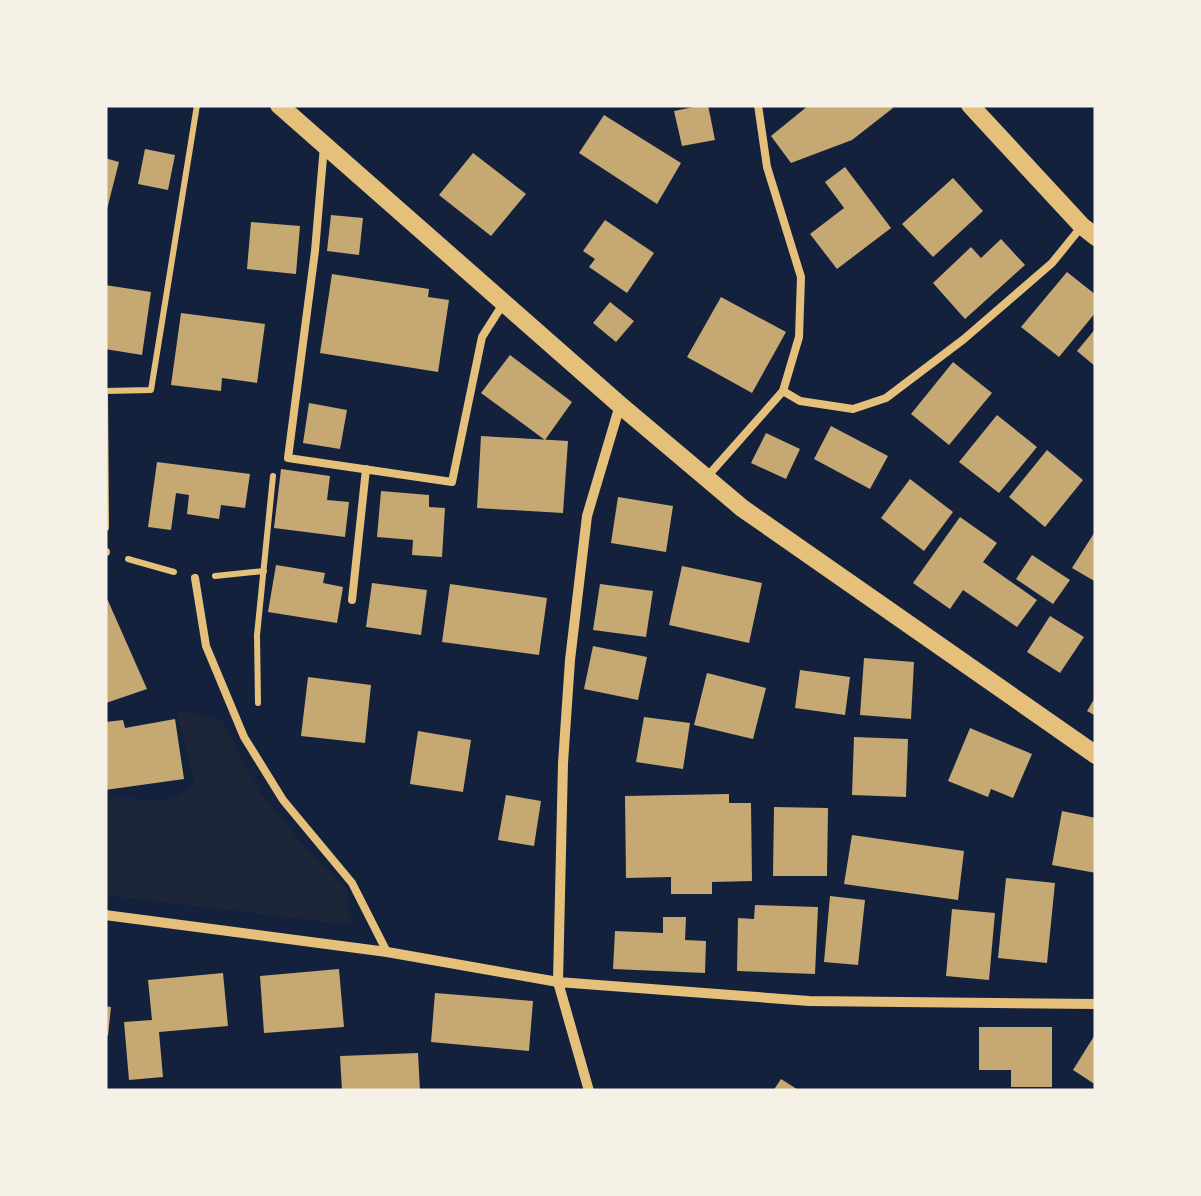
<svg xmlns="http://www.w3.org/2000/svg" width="1201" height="1196" font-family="'Nunito Sans',sans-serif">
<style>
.green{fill:#1d2539}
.building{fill:#c6a872}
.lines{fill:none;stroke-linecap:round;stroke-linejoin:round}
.path{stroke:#e5c07b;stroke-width:6}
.service{stroke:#e5c07b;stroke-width:8}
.minor{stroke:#e5c07b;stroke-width:10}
.tertiary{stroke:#e5c07b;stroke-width:18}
</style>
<rect width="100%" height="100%" fill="#14213d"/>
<path class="green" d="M176 710 222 721 260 793 305 847 348 890 349 921 342 924 105 895V798L170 800 195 784Z"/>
<path class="building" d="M703 105H708L715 140 682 146 674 111Z
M809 105H891L893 108 852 140 791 163 771 136Z
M604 115 681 163 657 204 579 153Z
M145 149 175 155 168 190 138 184Z
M473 153 526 194 491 236 439 195Z
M105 158 119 162 106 213H105Z
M845 167 891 228 837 269 810 234 844 208 825 182Z
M953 178 983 211 933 257 902 224Z
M331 215 363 218 359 255 327 251Z
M605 220 654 253 627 293 589 267 595 259 583 251Z
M251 222 300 226 296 274 247 269Z
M1001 239 1025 265 965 319 933 283 971 247 981 258Z
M1067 272 1096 295V312L1059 357 1021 327Z
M332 274 429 289 428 297 449 300 438 372 320 353Z
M105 285 151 292 142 355 105 349Z
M721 297 786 332 752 393 687 357Z
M610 302 634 321 616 342 593 323Z
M181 313 265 324 257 383 222 378 221 391 171 385Z
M1096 328V367L1077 351Z
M510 355 572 402 545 440 481 393Z
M953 362 992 393 949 445 911 414Z
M309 403 347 410 340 449 303 443Z
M997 415 1037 447 999 493 959 462Z
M831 426 888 456 870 489 814 459Z
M766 433 800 449 786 479 751 463Z
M481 436 568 441 563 513 477 508Z
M1047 450 1083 480 1045 527 1009 497Z
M157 462 250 474 245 508 221 505 219 519 187 514 189 495 176 493 171 530 148 527Z
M281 469 330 476 327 500 349 502 345 537 274 528Z
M910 479 953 512 924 551 881 518Z
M381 491 429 495V507L445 508 442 557 412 555 413 540 377 537Z
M618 497 673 506 666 552 611 543Z
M960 517 997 543 983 562 1037 600 1017 627 963 590 950 609 913 583Z
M1096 530V582L1072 568Z
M1032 555 1070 580 1053 604 1016 579Z
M276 565 325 573 323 583 343 587 337 623 268 612Z
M682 566 762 583 749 643 669 625Z
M372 583 427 590 421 635 366 627Z
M450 584 547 598 539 655 442 642Z
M600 584 653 591 646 637 593 630Z
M105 594 147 689 106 703 105 700Z
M1050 616 1084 637 1060 673 1027 652Z
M593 646 647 657 638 700 584 689Z
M864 658 914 662 911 719 860 715Z
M800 670 850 677 845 715 795 708Z
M707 673 766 688 753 739 694 725Z
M308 677 371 685 365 743 301 736Z
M1096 696V716L1087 711Z
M644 717 690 723 683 769 636 762Z
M175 719 184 779 105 790V722L123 720 125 728Z
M970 728 1032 754 1013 798 991 789 988 797 948 781Z
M418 731 471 740 463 792 410 784Z
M854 737 908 739 906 797 852 795Z
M729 794V803H751L752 881 712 882V894H671V877L626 878 625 796Z
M506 795 541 801 534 846 498 840Z
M774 807 828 808 827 876H773Z
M1062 811 1096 818V873L1052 865Z
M852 835 964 851 958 900 844 884Z
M1006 878 1055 883 1047 963 998 958Z
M830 896 865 900 858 965 824 962Z
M755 905 818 907 815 974 737 971 738 918 754 919Z
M952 909 995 913 989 980 946 976Z
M663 917H686L685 940 706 941 705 973 613 969 615 931 663 933Z
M339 969 344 1027 264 1033 260 976Z
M223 973 228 1026 159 1032 163 1077 129 1080 124 1022 152 1020 148 980Z
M435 993 533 1001 529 1051 431 1042Z
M105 1006 111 1007 108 1036H105Z
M979 1027H1052V1087H1011V1070H979Z
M1096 1033V1085L1073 1070Z
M418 1053 420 1091H342L340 1056Z
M781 1079 800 1091H773Z"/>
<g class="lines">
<path class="path" d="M106 528 105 391 151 390 197 105
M128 559 174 572
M215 576 264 571
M258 703 257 635 273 476"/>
<path class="service" d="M324 146 315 251 288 458 452 482 482 337 503 304
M783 391 800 401 853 409 886 398 964 339 1052 263 1082 226
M706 478 783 391 799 337 801 277 767 167 758 105
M105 552H106
M195 578 206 646 244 737 283 800 352 883 387 952
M352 600 366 469"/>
<path class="minor" d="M105 915 387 952 558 982 809 1001 1096 1004
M589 1091 558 982 563 763 570 660 587 516 620 405"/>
<path class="tertiary" d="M279 105 620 405 742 508 1096 755
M970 105 1082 226 1096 237"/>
</g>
<rect width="1201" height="1196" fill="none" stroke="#f6f1e7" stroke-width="215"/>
</svg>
